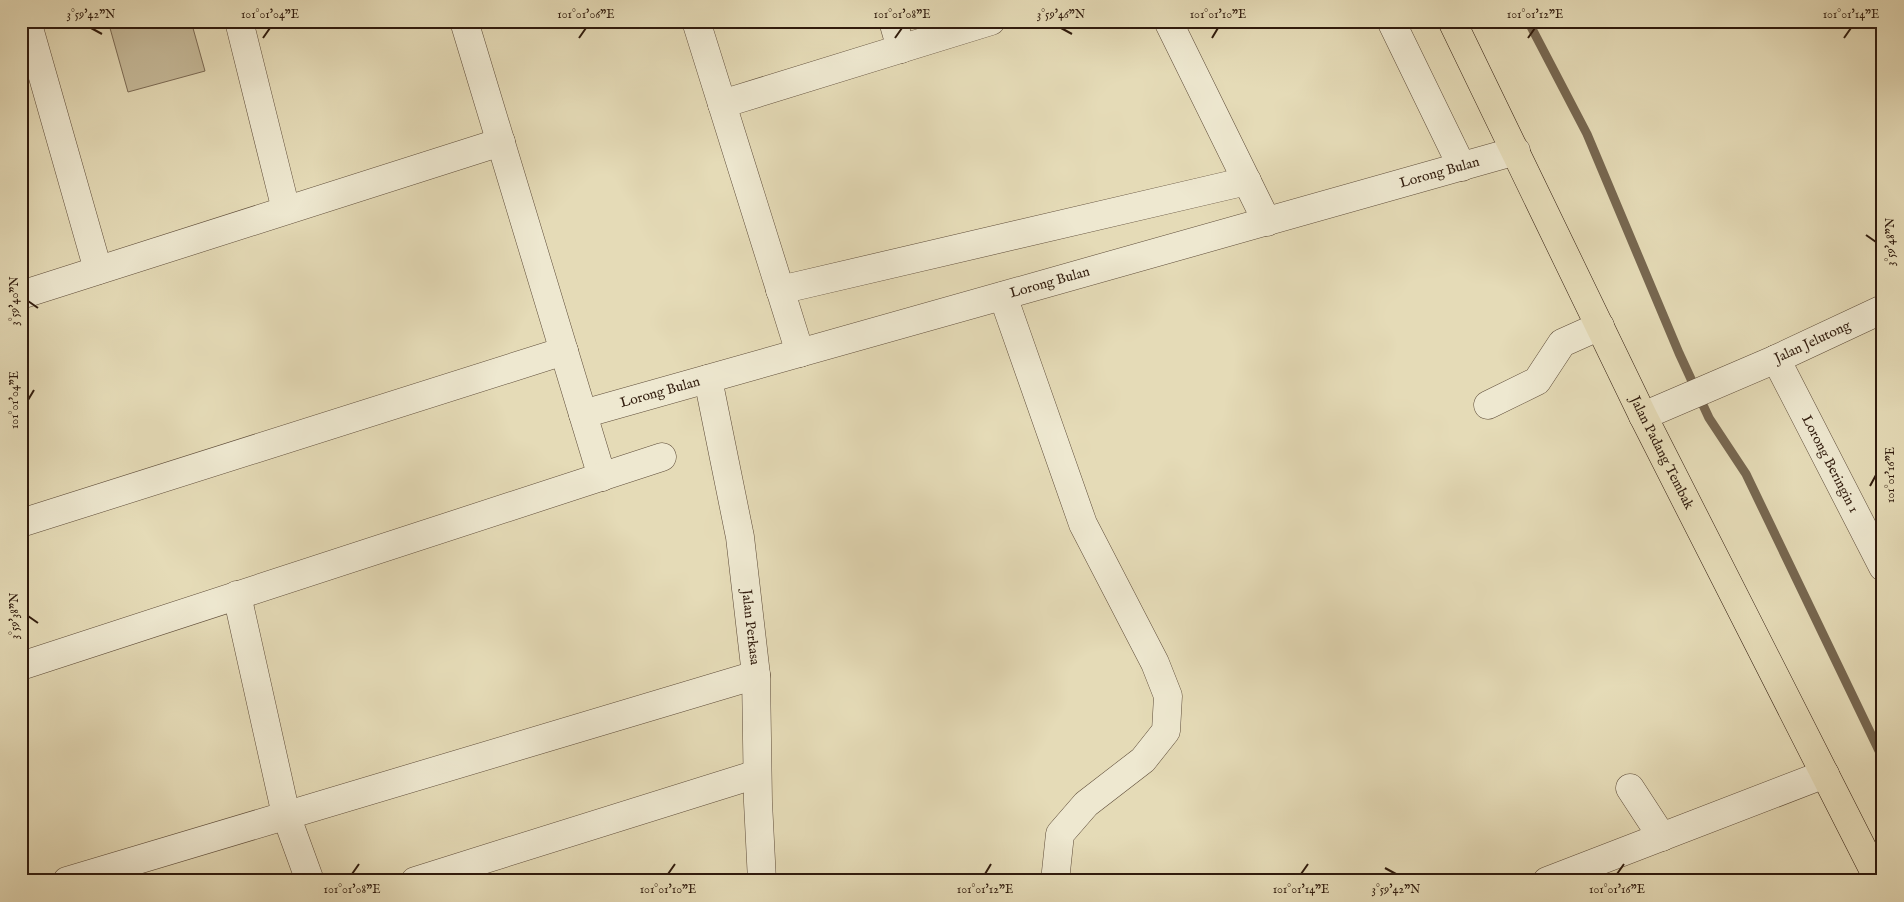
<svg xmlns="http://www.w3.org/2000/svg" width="1904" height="902" font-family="'IM FELL English',serif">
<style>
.green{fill:#c6ba9a;stroke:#7b6a54}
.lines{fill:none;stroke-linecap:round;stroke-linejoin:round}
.stream{stroke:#776750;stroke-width:9}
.minor-casing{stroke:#5d4b38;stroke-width:29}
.major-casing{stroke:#301b0d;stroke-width:29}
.minor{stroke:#eee8d0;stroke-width:28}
.major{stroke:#e5dbb7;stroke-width:28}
.ticks{fill:none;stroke:#301b0d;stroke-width:2}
.labels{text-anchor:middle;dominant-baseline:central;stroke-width:4;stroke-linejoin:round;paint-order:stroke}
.street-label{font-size:14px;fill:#301b0d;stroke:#eee8d0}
.neatline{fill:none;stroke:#301b0d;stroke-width:2}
.ticks-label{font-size:12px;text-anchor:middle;fill:#301b0d}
</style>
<rect width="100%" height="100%" fill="#e5dbb7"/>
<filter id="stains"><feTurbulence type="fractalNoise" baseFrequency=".004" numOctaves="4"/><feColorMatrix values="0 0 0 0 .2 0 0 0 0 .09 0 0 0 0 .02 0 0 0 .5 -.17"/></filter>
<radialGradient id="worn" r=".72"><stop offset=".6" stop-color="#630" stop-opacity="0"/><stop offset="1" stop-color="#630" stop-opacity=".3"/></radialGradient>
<path class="green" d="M108 21H191L205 71 128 92Z"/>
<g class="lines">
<path class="stream" d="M1528 21 1587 134 1679 353 1709 418 1746 474 1883 759"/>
<defs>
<g id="minor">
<path d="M27 21 98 270"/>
<path d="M239 21 286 210"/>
<path d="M464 21 602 477"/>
<path d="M696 21 800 353"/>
<path d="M893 21 901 49"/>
<path d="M1168 21 1267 222"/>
<path d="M1391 21 1462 167"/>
<path d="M722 104 991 21"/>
<path d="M780 290 1247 181"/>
<path d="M21 295 501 142"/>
<path d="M1003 296 1083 524 1155 663 1168 696 1166 731 1143 760 1086 804 1060 834 1055 881"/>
<path id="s1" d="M1776 359 1883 567"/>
<path id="s2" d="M708 379 740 537 756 675 758 802 762 881"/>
<path d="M1488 405 1537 381 1562 343 1600 326"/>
<path id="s3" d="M583 414 1516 151"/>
<path id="s4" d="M1643 416 1776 359 1883 309"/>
<path d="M21 523 564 351"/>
<path d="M237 595 286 815 310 881"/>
<path d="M21 666 662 457"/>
<path d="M1630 788 1662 837"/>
<path d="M67 881 756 675"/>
<path d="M415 881 757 774"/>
<path d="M1547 881 1825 774"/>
</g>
<g id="major">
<path id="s5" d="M1452 21 1643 416 1879 881"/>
</g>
</defs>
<use href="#minor" class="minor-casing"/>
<use href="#major" class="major-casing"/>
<use href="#minor" class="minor"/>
<use href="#major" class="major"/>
</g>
<path class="ticks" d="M91 28 102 34M1061 28 1072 34M263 38 270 28M579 38 586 28M895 38 902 28M1212 38 1218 28M1528 38 1535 28M1844 38 1851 28M1866 235 1876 242M28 301 38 308M28 400 34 390M1870 486 1876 475M28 616 38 623M1385 868 1396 874M352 874 359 864M668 874 675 864M985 874 991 864M1301 874 1308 864M1617 874 1624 864"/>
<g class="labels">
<g class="street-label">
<text stroke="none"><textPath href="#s3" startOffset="890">Lorong Bulan</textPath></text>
<text stroke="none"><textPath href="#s3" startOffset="485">Lorong Bulan</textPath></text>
<text stroke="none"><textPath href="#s4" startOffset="185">Jalan Jelutong</textPath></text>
<text stroke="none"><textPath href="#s3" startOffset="80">Lorong Bulan</textPath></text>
<text stroke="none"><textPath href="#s5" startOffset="480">Jalan Padang Tembak</textPath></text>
<text stroke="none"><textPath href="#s1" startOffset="118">Lorong Beringin 1</textPath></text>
<text stroke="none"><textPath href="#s2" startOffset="252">Jalan Perkasa</textPath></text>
</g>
</g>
<rect width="1904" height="902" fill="none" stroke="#e5dbb7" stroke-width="55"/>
<rect x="28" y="28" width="1848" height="846" class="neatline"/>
<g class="ticks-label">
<text x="91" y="18">3°59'42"N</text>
<text x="270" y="18">101°01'04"E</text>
<text x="586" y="18">101°01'06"E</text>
<text x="902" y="18">101°01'08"E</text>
<text x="1061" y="18">3°59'46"N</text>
<text x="1218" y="18">101°01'10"E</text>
<text x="1535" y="18">101°01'12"E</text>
<text x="1851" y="18">101°01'14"E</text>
<text transform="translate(1890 242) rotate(-90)" y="4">3°59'48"N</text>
<text transform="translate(14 301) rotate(-90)" y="4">3°59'40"N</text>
<text transform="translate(14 400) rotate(-90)" y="4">101°01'04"E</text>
<text transform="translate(1890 475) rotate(-90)" y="4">101°01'16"E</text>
<text transform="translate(14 616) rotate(-90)" y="4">3°59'38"N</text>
<text x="352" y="893">101°01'08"E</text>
<text x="668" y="893">101°01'10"E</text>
<text x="985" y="893">101°01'12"E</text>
<text x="1301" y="893">101°01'14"E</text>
<text x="1396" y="893">3°59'42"N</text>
<text x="1617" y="893">101°01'16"E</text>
</g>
<rect width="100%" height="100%" filter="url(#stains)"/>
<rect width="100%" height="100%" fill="url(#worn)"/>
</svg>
